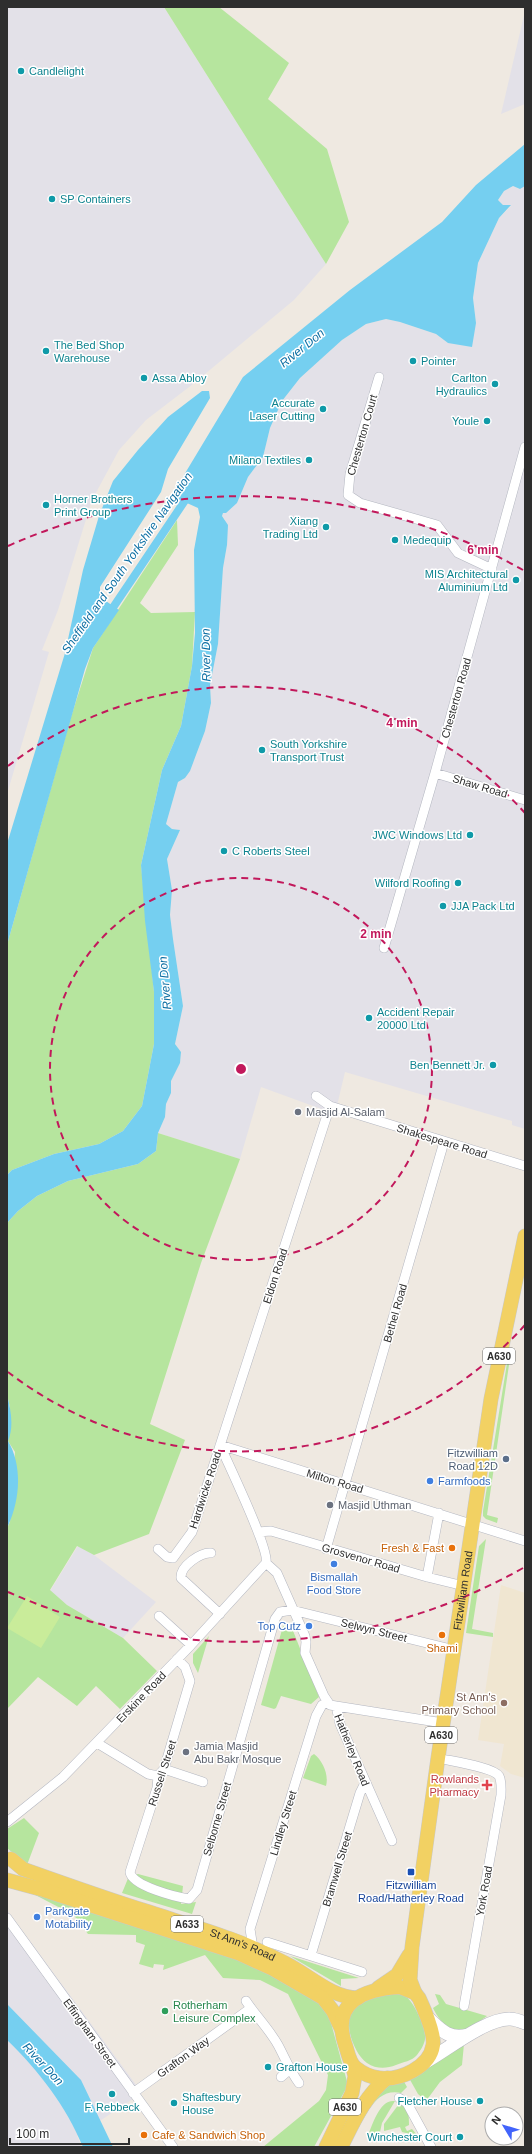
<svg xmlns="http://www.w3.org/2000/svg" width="532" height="2154" font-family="Helvetica,sans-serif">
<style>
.industrial{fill:#e3e1e8}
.education{fill:#f0e6d1}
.green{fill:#b6e59e}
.pitch{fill:#c9ec9a}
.water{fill:#75cff0}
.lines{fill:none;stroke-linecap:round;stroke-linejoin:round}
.canal{stroke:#75cff0;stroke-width:8}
.street-casing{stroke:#b4b7c1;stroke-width:10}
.secondary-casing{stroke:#b4b7c1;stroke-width:14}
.primary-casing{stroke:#c9c9c9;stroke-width:15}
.street{stroke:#fff;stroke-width:9}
.secondary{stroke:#fff;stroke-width:13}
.primary{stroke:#f2d163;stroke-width:14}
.ring{fill:none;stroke:#c2185b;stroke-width:2;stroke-dasharray:7 5}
.culture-dot{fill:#0f9aa8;stroke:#fff;stroke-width:1.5}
.worship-dot{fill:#6b7280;stroke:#fff;stroke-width:1.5}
.service-dot{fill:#5c6f8a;stroke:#fff;stroke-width:1.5}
.shop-dot{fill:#3f7fe0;stroke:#fff;stroke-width:1.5}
.food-dot{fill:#e8710a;stroke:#fff;stroke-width:1.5}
.education-dot{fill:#8d6e63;stroke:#fff;stroke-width:1.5}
.health-dot{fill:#e0444e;stroke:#fff;stroke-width:1.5}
.transit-dot{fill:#1a4fb4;stroke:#fff;stroke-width:1.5}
.leisure-dot{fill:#2e9e5b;stroke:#fff;stroke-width:1.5}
.labels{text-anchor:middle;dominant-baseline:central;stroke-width:3;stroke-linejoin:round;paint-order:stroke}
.shield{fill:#fff;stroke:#6d6d6d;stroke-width:1}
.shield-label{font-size:10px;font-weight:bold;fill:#2e2e2e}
.culture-label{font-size:11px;fill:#0d838f;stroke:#fff;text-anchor:start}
.street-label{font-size:11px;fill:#2e2e2e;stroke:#fff}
.worship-label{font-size:11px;fill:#5b616d;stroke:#fff;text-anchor:start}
.service-label{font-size:11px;fill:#4e5e75;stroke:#fff;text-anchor:end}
.shop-label{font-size:11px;fill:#366cbe;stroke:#fff;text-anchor:start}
.food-label{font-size:11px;fill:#c56008;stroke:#fff;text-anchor:end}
.education-label{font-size:11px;fill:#785e54;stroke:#fff;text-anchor:end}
.health-label{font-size:11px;fill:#be3a42;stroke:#fff;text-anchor:end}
.transit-label{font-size:11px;fill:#164399;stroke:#fff}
.leisure-label{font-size:11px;fill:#27864d;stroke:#fff;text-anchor:start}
.water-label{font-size:12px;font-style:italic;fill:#0d6fa3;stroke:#fff}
.centre{fill:#c2185b;stroke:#fff;stroke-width:2}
.ring-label{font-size:12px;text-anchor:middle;font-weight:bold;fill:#c2185b;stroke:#fff;stroke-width:3;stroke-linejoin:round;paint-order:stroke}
</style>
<rect width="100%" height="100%" fill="#efe9e1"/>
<path class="industrial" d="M7 7H164L326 264 294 300 193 384 146 420 119 450 92 500 58 610 42 650 49 652 7 794Z
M525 11V104L501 114Z
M513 186 520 189 525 186V1129L512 1125V1121L345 1072 335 1114 261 1087 240 1159 158 1133 165 1117 166 1104 171 1093V1081L180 1063 181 1052 175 1044 183 1006 173 939 170 915 172 890 167 859 180 830 172 829 166 824 178 782 185 778 196 756 205 731 211 703 210 685 218 644 223 568 227 545 225 520 222 516 223 513 237 503 248 477 263 457 270 428 282 401 300 378 342 340 366 324 386 319 400 322 436 334 448 343 476 323 473 298 478 263 499 218 511 206 503 205 498 200 504 191Z
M78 1546 94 1555 156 1602 123 1638 67 1605 50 1591Z
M7 1910 142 2093 77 2136 82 2147H7Z"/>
<path class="education" d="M501 1585 525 1593V1778L511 1774 500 1766 504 1744 478 1740Z"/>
<path class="green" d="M164 7H219L289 63 268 99 327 149 349 222 326 264Z
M177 520 178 545 140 603 151 613 195 612 192 666 181 726 162 770 141 865 154 992V1044L142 1106 123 1131 99 1144 54 1154 12 1170 7 1175V945L71 717 93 648Z
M158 1133 240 1159 201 1263 150 1424 185 1440 149 1534 94 1555 77 1546 50 1590 67 1605 123 1638 157 1671 120 1709 96 1686 77 1706 38 1677 7 1709V1528L10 1522 15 1452 8 1441 10 1407 7 1395V1223L18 1211 37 1196 68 1181 138 1164 156 1151Z
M508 1357 510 1358 487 1515 498 1518 497 1523 486 1519 483 1516V1511Z
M486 1539 472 1629 493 1633V1637L466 1633 479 1546Z
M290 1623 319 1697 311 1704 281 1696 276 1708 274 1709 261 1705 283 1626Z
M209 1636 198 1673 193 1663V1654Z
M314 1754C323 1761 329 1775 326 1786L303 1778 311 1756Z
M24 1818 39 1833 27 1865 7 1848V1829Z
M138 1874 183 1886 181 1904 196 1902 192 1914 122 1893 129 1876Z
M22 1888 250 1963 323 2004 328 2012 348 2085 314 2147H263L319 2101 326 2090 328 2075 288 1994 260 1980 223 1978 205 1955 163 1970 164 1965 154 1964 153 1968 139 1964 145 1945 136 1942V1935L88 1934 73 1914 69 1916 66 1911Z
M290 1956 359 1978 341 1979V1986Z
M384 1994C391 1994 398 1993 405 1996 413 2000 425 2026 425 2036 426 2042 421 2050 417 2055 412 2061 403 2062 396 2065 386 2069 376 2069 367 2063 355 2055 343 2025 352 2011 358 2002 374 1998 384 1994Z
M435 1994 440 1995 446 2004 487 2016C481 2020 475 2025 468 2029 452 2036 439 2021 433 2008L439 2004Z
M464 2044 462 2065 440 2082 426 2101 418 2094 409 2078Z
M402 2078 407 2087 401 2093C373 2087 365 2121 351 2140L377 2090Z
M395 2101 382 2123 380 2132 372 2134 373 2141 367 2137C373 2125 379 2099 395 2101Z
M399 2104C409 2108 409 2115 409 2125L405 2127 407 2131 412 2129 418 2136 402 2132 400 2127 384 2131V2124Z"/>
<path class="pitch" d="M27 1596 60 1617 41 1648 7 1628Z"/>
<path class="water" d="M525 144V186L520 189 513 186 504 191 498 200 503 205H511L499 218 478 263 473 298 476 323 472 347 448 343 436 334 400 322 386 319 366 324 342 340 300 378 282 401 270 428 263 457 248 477 237 503 226 513H223L222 516 228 525 227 545 223 568 218 644 210 685 211 703 205 731 190 771 185 778 178 782 166 824 172 829 180 830 167 859 172 890 170 915 173 939 183 1006 175 1044 181 1052 180 1063 171 1081V1093L166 1104 165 1117 158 1133 156 1151 138 1164 68 1181 37 1196 18 1211 7 1223V1175L12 1170 54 1154 99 1144 123 1131 142 1106 154 1044V992L145 921 141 865 162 770 181 726 192 666 195 633 194 550 200 517 198 508 178 499 184 475 243 377 350 290 442 222 476 185Z
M202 391H209L210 398 168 469 161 492 100 587V597L119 610 93 648 85 669 7 945V844L65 653 83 570 99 516 113 481 138 450 168 417Z
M7 1395C11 1410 14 1427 8 1441 23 1466 20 1502 7 1528Z
M7 2004 81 2080 113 2147H83C66 2106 39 2071 7 2040Z"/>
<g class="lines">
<path class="canal" d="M108 615 190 493"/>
<defs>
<path id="street" d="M379 377 350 474 348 495 360 503 437 525 458 553 492 569
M435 773 525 800
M384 948 435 773 525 447
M316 1096 330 1106 525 1166
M220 1445C228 1464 270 1550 266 1563L277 1573 305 1636 306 1642 305 1653 324 1696 330 1705 336 1706 340 1724 392 1841
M220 1445 525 1541
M258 1532 271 1531 427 1577 464 1586
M158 1549 167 1557 173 1558 192 1532 330 1106
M326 1549 444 1142
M211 1553C201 1552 180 1566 181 1578L220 1614
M427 1577 439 1513
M159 1616 191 1645
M177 1659 185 1667 190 1681 164 1769 158 1776 157 1788 130 1872C132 1886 176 1897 189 1899L197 1890 275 1619 280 1612 292 1610 455 1650
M336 1706 443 1723
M97 1743 148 1774 158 1776
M438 1758C450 1761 493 1767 499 1776 502 1782 501 1789 501 1795L464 2006
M164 1769 203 1782
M7 1822 63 1777 191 1645 266 1563
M7 1918 173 2147
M267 1942 362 1972
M253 1948 250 1929 316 1716 322 1705 328 1702
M311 1955 360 1793 365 1783
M246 2001C256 2016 269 2029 278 2045 285 2058 290 2071 299 2083
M281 2077 289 2070
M133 2093 251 2008
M399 2098 407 2103 431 2147"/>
<path id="secondary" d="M427 2017C440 2029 448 2040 468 2035
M427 2061C448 2049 487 2018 510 2019 515 2019 520 2021 525 2023"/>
<g id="primary">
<path id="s1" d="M11 1859 23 1869C65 1884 107 1899 149 1912 195 1927 242 1940 285 1963 308 1974 331 1998 358 1998"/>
<path d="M7 1880 44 1890 238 1953 273 1969 323 1998 333 2011 341 2028"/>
<path d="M400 1987 415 1993 419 1998C424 2009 435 2033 433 2045 430 2067 400 2081 379 2078 371 2077 362 2073 356 2068 349 2063 348 2052 345 2044 331 2002 364 1989 400 1987Z"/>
<path d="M378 1988 397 1975 409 1955"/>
<path id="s2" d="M415 1993 410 1980 412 1947 438 1758 491 1399 525 1236"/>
<path d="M326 2147 352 2093 355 2076 352 2064"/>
<path d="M341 2147C354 2121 364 2097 387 2078"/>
</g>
</defs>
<use href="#street" class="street-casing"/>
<use href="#secondary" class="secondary-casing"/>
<use href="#primary" class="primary-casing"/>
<use href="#street" class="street"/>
<use href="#secondary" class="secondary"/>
<use href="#primary" class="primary"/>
</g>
<g class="ring">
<circle cx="241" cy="1069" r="191"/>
<path d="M525 1325A382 382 0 0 1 8 1372M8 766A382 382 0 0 1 525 813"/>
<path d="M523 1568A573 573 0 0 1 8 1592M8 546A573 573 0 0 1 523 570"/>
</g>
<g class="culture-dot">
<circle cx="21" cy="71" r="4"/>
<circle cx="52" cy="199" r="4"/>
<circle cx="46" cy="351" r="4"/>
<circle cx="413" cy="361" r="4"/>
<circle cx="144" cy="378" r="4"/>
<circle cx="495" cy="384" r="4"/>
<circle cx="323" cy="409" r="4"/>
<circle cx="487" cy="421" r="4"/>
<circle cx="309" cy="460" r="4"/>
<circle cx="46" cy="505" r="4"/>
<circle cx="326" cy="527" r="4"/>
<circle cx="395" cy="540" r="4"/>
<circle cx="516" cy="580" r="4"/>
<circle cx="262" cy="750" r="4"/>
<circle cx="470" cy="835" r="4"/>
<circle cx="224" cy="851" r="4"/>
<circle cx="458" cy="883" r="4"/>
<circle cx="443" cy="906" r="4"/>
<circle cx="369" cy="1018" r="4"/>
<circle cx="493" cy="1065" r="4"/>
<circle cx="268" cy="2067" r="4"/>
<circle cx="112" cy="2094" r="4"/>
<circle cx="480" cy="2101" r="4"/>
<circle cx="174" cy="2103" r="4"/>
<circle cx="460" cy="2137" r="4"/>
</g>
<g class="worship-dot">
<circle cx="298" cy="1112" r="4"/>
<circle cx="330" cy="1505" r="4"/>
<circle cx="186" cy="1752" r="4"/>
</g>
<circle class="service-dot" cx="506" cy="1459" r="4"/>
<g class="shop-dot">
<circle cx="430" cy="1481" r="4"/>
<circle cx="334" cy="1564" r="4"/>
<circle cx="309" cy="1626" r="4"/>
<circle cx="37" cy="1917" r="4"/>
</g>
<g class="food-dot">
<circle cx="452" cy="1548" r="4"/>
<circle cx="442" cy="1635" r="4"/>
<circle cx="144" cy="2135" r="4"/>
</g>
<circle class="education-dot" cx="504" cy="1703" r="4"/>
<path class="health-dot" d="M485 1779h4v4h4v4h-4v4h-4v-4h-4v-4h4z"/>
<rect class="transit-dot" x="407" y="1868" width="8" height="8" rx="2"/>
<circle class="leisure-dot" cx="165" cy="2011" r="4"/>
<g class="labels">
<g class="shield">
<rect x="483" y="1348" width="32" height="16" rx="3"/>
<rect x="425" y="1727" width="32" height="16" rx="3"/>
<rect x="171" y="1916" width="32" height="16" rx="3"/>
<rect x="329" y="2099" width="32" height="16" rx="3"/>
</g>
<g class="shield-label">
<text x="499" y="1356">A630</text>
<text x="441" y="1735">A630</text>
<text x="187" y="1924">A633</text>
<text x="345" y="2107">A630</text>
</g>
<g class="culture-label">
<text x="29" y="71">Candlelight</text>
<text x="60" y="199">SP Containers</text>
<text x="54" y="345">The Bed Shop<tspan x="54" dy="13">Warehouse</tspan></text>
<text x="421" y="361">Pointer</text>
<text x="152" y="378">Assa Abloy</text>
<text x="487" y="378" text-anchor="end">Carlton<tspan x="487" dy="13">Hydraulics</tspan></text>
<text x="315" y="403" text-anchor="end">Accurate<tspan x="315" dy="13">Laser Cutting</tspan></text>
<text x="479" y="421" text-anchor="end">Youle</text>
<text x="301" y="460" text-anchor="end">Milano Textiles</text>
<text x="54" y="499">Horner Brothers<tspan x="54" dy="13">Print Group</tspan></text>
<text x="318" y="521" text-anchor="end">Xiang<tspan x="318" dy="13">Trading Ltd</tspan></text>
<text x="403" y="540">Medequip</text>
<text x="508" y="574" text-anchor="end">MIS Architectural<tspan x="508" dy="13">Aluminium Ltd</tspan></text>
<text x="270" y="744">South Yorkshire<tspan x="270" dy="13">Transport Trust</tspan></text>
<text x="462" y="835" text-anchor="end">JWC Windows Ltd</text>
<text x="232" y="851">C Roberts Steel</text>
<text x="450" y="883" text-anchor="end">Wilford Roofing</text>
<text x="451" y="906">JJA Pack Ltd</text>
<text x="377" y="1012">Accident Repair<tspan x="377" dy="13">20000 Ltd</tspan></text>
<text x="485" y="1065" text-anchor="end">Ben Bennett Jr.</text>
<text x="276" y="2067">Grafton House</text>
<text x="182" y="2097">Shaftesbury<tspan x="182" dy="13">House</tspan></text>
<text x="472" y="2101" text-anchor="end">Fletcher House</text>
<text x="112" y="2107" text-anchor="middle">F. Rebbeck</text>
<text x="452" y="2137" text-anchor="end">Winchester Court</text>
</g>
<g class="street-label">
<text transform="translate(362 435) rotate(-74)">Chesterton Court</text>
<text transform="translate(456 698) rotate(-74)">Chesterton Road</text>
<text transform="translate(480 786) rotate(17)">Shaw Road</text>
<text transform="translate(442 1141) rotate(17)">Shakespeare Road</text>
<text transform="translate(275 1276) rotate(-72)">Eldon Road</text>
<text transform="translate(395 1313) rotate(-74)">Bethel Road</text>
<text transform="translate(335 1481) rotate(17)">Milton Road</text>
<text transform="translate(205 1490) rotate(-72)">Hardwicke Road</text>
<text transform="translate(361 1558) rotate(16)">Grosvenor Road</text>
<text stroke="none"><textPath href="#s2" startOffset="407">Fitzwilliam Road</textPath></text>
<text transform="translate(374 1630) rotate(14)">Selwyn Street</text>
<text transform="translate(141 1697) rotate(-46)">Erskine Road</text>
<text transform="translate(352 1750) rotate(68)">Hatherley Road</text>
<text transform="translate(162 1773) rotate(-72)">Russell Street</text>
<text transform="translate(217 1819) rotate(-74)">Selborne Street</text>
<text transform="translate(283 1823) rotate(-73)">Lindley Street</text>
<text transform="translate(337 1869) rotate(-73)">Bramwell Street</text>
<text transform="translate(484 1891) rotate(-80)">York Road</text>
<text stroke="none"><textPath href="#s1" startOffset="248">St Ann's Road</textPath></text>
<text transform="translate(90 2033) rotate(54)">Effingham Street</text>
<text transform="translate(183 2057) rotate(-36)">Grafton Way</text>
</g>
<g class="worship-label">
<text x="306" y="1112">Masjid Al-Salam</text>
<text x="338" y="1505">Masjid Uthman</text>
<text x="194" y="1746">Jamia Masjid<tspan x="194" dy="13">Abu Bakr Mosque</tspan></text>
</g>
<g class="service-label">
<text x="498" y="1453">Fitzwilliam<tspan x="498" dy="13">Road 12D</tspan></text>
</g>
<g class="shop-label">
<text x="438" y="1481">Farmfoods</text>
<text x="334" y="1577" text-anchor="middle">Bismallah<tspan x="334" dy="13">Food Store</tspan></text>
<text x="301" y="1626" text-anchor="end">Top Cutz</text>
<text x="45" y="1911">Parkgate<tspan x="45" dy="13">Motability</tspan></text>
</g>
<g class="food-label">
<text x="444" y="1548">Fresh &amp; Fast</text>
<text x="442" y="1648" text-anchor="middle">Shami</text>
<text x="152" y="2135" text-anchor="start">Cafe &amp; Sandwich Shop</text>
</g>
<g class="education-label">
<text x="496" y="1697">St Ann's<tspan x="496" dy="13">Primary School</tspan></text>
</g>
<g class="health-label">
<text x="479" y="1779">Rowlands<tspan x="479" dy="13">Pharmacy</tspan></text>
</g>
<g class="transit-label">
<text x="411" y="1885">Fitzwilliam<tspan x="411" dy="13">Road/Hatherley Road</tspan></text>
</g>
<g class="leisure-label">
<text x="173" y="2005">Rotherham<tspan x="173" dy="13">Leisure Complex</tspan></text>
</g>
<g class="water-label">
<text transform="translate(302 348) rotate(-39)">River Don</text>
<text transform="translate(127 563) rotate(-55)">Sheffield and South Yorkshire Navigation</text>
<text transform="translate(206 655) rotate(-91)">River Don</text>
<text transform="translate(165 983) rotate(-95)">River Don</text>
<text transform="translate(43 2064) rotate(47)">River Don</text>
</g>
</g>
<circle cx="241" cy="1069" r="6" class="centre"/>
<g class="ring-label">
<text x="483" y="554">6 min</text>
<text x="402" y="727">4 min</text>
<text x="376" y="938">2 min</text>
</g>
<rect width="532" height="2154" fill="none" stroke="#2e2e2e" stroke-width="16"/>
<g transform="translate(504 2126) rotate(308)"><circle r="19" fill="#ffffff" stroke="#ababab"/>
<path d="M0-3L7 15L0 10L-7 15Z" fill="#4264fb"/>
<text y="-6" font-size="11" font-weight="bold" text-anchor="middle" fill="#2e2e2e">N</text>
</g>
<path d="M10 2138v6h119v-6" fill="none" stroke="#2e2e2e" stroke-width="2"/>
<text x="16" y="2138" font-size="12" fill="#2e2e2e" stroke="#ffffff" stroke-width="3" paint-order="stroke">100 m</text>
</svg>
